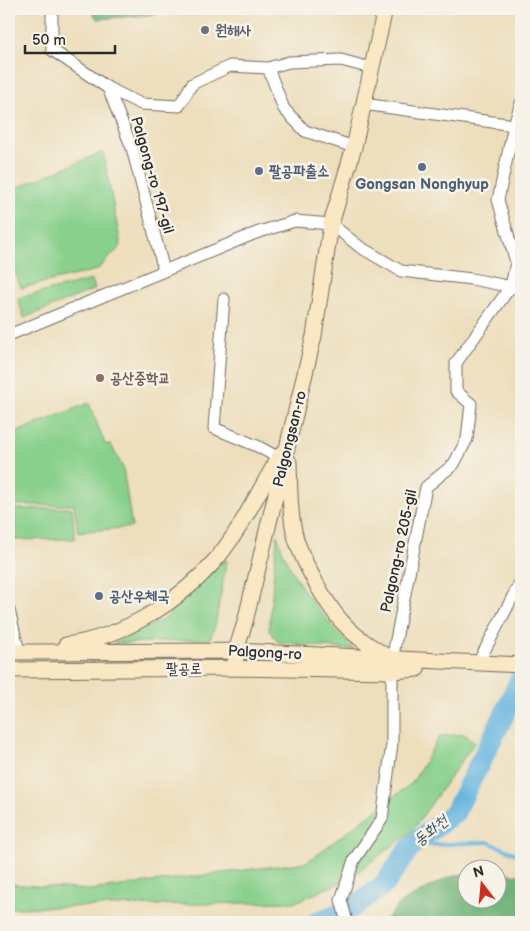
<svg xmlns="http://www.w3.org/2000/svg" width="530" height="931" font-family="'Balsamiq Sans','Poor Story',sans-serif">
<style>
.green{fill:#88d08b;stroke:#5a7e5b}
.forest{fill:#6eb277;stroke:#4c6e51}
.lines{fill:none;stroke-linecap:round;stroke-linejoin:round}
.stream{stroke:#65b4df;stroke-width:4}
.river{stroke:#65b4df;stroke-width:21}
.street-casing{stroke:#6f6a5e;stroke-width:13}
.secondary-casing{stroke:#6f6a5e;stroke-width:17}
.street{stroke:#fff;stroke-width:11}
.secondary{stroke:#fae7c3;stroke-width:15}
.worship-dot{fill:#6b7280;stroke:#f7f3e8;stroke-width:2}
.service-dot{fill:#5c6f8a;stroke:#f7f3e8;stroke-width:2}
.education-dot{fill:#8d6e63;stroke:#f7f3e8;stroke-width:2}
.labels{text-anchor:middle;dominant-baseline:central;stroke-width:5;stroke-linejoin:round;paint-order:stroke}
.worship-label{font-size:15px;font-weight:bold;fill:#5b616d;stroke:#f7f3e8;text-anchor:start}
.service-label{font-size:15px;font-weight:bold;fill:#4e5e75;stroke:#f7f3e8;text-anchor:start}
.street-label{font-size:15px;fill:#2b2b2b;stroke:#f7f3e8}
.education-label{font-size:15px;font-weight:bold;fill:#785e54;stroke:#f7f3e8;text-anchor:start}
.water-label{font-size:16px;font-style:italic;fill:#3c5461;stroke:#f7f3e8}
</style>
<rect width="100%" height="100%" fill="#f7f3e8"/>
<filter id="ink" filterUnits="userSpaceOnUse"><feTurbulence type="fractalNoise" baseFrequency=".02" numOctaves="2"/><feDisplacementMap in="SourceGraphic" scale="10" xChannelSelector="R" yChannelSelector="G"/><feConvolveMatrix kernelMatrix="1 2 1 2 8 2 1 2 1" color-interpolation-filters="sRGB"/></filter>
<filter id="wash" filterUnits="userSpaceOnUse"><feTurbulence type="fractalNoise" baseFrequency=".0096" numOctaves="4" result="noise"/><feDisplacementMap in="SourceGraphic" scale="20" xChannelSelector="R" yChannelSelector="G"/><feGaussianBlur stdDeviation="1.12" result="paint"/><feColorMatrix in="noise" values="0 0 0 0 0 0 0 0 0 0 0 0 0 0 0 0 0 1.4 0 .05"/><feComposite in="paint" operator="in"/></filter>
<g filter="url(#wash)">
<rect width="100%" height="100%" fill="#eddebc"/>
<path class="green" d="M103 152 121 246 97 270 21 288 9 257V191Z
M92 280 95 289 24 318 18 298Z
M89 403 105 444 111 445 123 468 132 527 78 532 74 505H14L13 526 9 525V435Z
M72 508 75 539 15 540V509Z
M277 535C291 583 322 614 354 650L278 642 269 630Z
M227 560 215 626 210 639 112 644 166 618 203 572Z
M464 734 475 742 412 831 348 879 296 902 9 908V884L90 890 307 862 412 783 440 736Z"/>
<path class="forest" d="M90 9H163L153 15 97 19Z
M498 871 521 876V922H386V920L400 903 447 878 467 873 468 898H498Z"/>
<g class="lines">
<path class="stream" d="M411 846 488 842 521 856"/>
<path class="river" d="M317 922 353 907 385 884 411 846 455 812 504 715 521 677"/>
</g>
</g>
<g filter="url(#ink)">
<g class="lines">
<defs>
<path id="street" d="M52 9V50L108 88 141 104 179 106 192 84 230 66 268 68 289 62 341 60 371 68
M268 68 284 109 305 131 354 147
M108 88 132 148 164 271
M363 104 514 125
M224 299 214 428 257 446 279 458
M9 335 256 233 295 221 331 224 360 247 401 271 472 279 521 289
M9 610 19 652
M478 663 521 581
M347 922 341 900 354 860 382 819 392 743V660L426 487 454 464 467 439 471 404 456 391V363L511 286 516 262 498 200 514 125 521 103"/>
<path id="secondary" d="M289 462C290 485 289 509 294 531 299 556 327 607 345 625 358 639 375 649 391 659
M66 645C124 637 181 601 218 557 244 525 260 487 282 453
M9 652 236 651 521 665
M235 668 236 651 245 622 314 336 331 224 354 147 385 9
M9 670 235 668 392 671 417 669"/>
</defs>
<use href="#street" class="street-casing"/>
<use href="#secondary" class="secondary-casing"/>
<use href="#street" class="street"/>
<use href="#secondary" class="secondary"/>
</g>
</g>
<circle class="worship-dot" cx="205" cy="30" r="5"/>
<g class="service-dot">
<circle cx="422" cy="167" r="5"/>
<circle cx="259" cy="171" r="5"/>
<circle cx="99" cy="596" r="5"/>
</g>
<circle class="education-dot" cx="100" cy="378" r="5"/>
<g class="labels">
<g class="worship-label">
<text x="215" y="30">원해사</text>
</g>
<g class="service-label">
<text x="269" y="171">팔공파출소</text>
<text x="422" y="184" text-anchor="middle">Gongsan Nonghyup</text>
<text x="109" y="596">공산우체국</text>
</g>
<g class="street-label">
<text transform="translate(152 175) rotate(74)">Palgong-ro 197-gil</text>
<text transform="translate(290 439) rotate(-76)">Palgongsan-ro</text>
<text transform="translate(399 551) rotate(-78)">Palgong-ro 205-gil</text>
<text transform="translate(265 653) rotate(3)">Palgong-ro</text>
<text transform="translate(184 669) rotate(-1)">팔공로</text>
</g>
<g class="education-label">
<text x="110" y="378">공산중학교</text>
</g>
<g class="water-label">
<text transform="translate(431 831) rotate(-38)">동화천</text>
</g>
</g>
<rect width="530" height="931" fill="none" stroke="#f7f3e8" stroke-width="30"/>
<g transform="translate(482 884) rotate(344)"><circle r="24" fill="#f7f3e8" stroke="#a5a39c"/>
<path d="M0-4L9 19L0 12L-9 19Z" fill="#c8321e"/>
<text y="-8" font-size="14" font-weight="bold" text-anchor="middle" fill="#2b2b2b">N</text>
</g>
<path d="M25 45v8h90v-8" fill="none" stroke="#2b2b2b" stroke-width="2.5"/>
<text x="32" y="45" font-size="15" fill="#2b2b2b" stroke="#f7f3e8" stroke-width="4" paint-order="stroke">50 m</text>
</svg>
